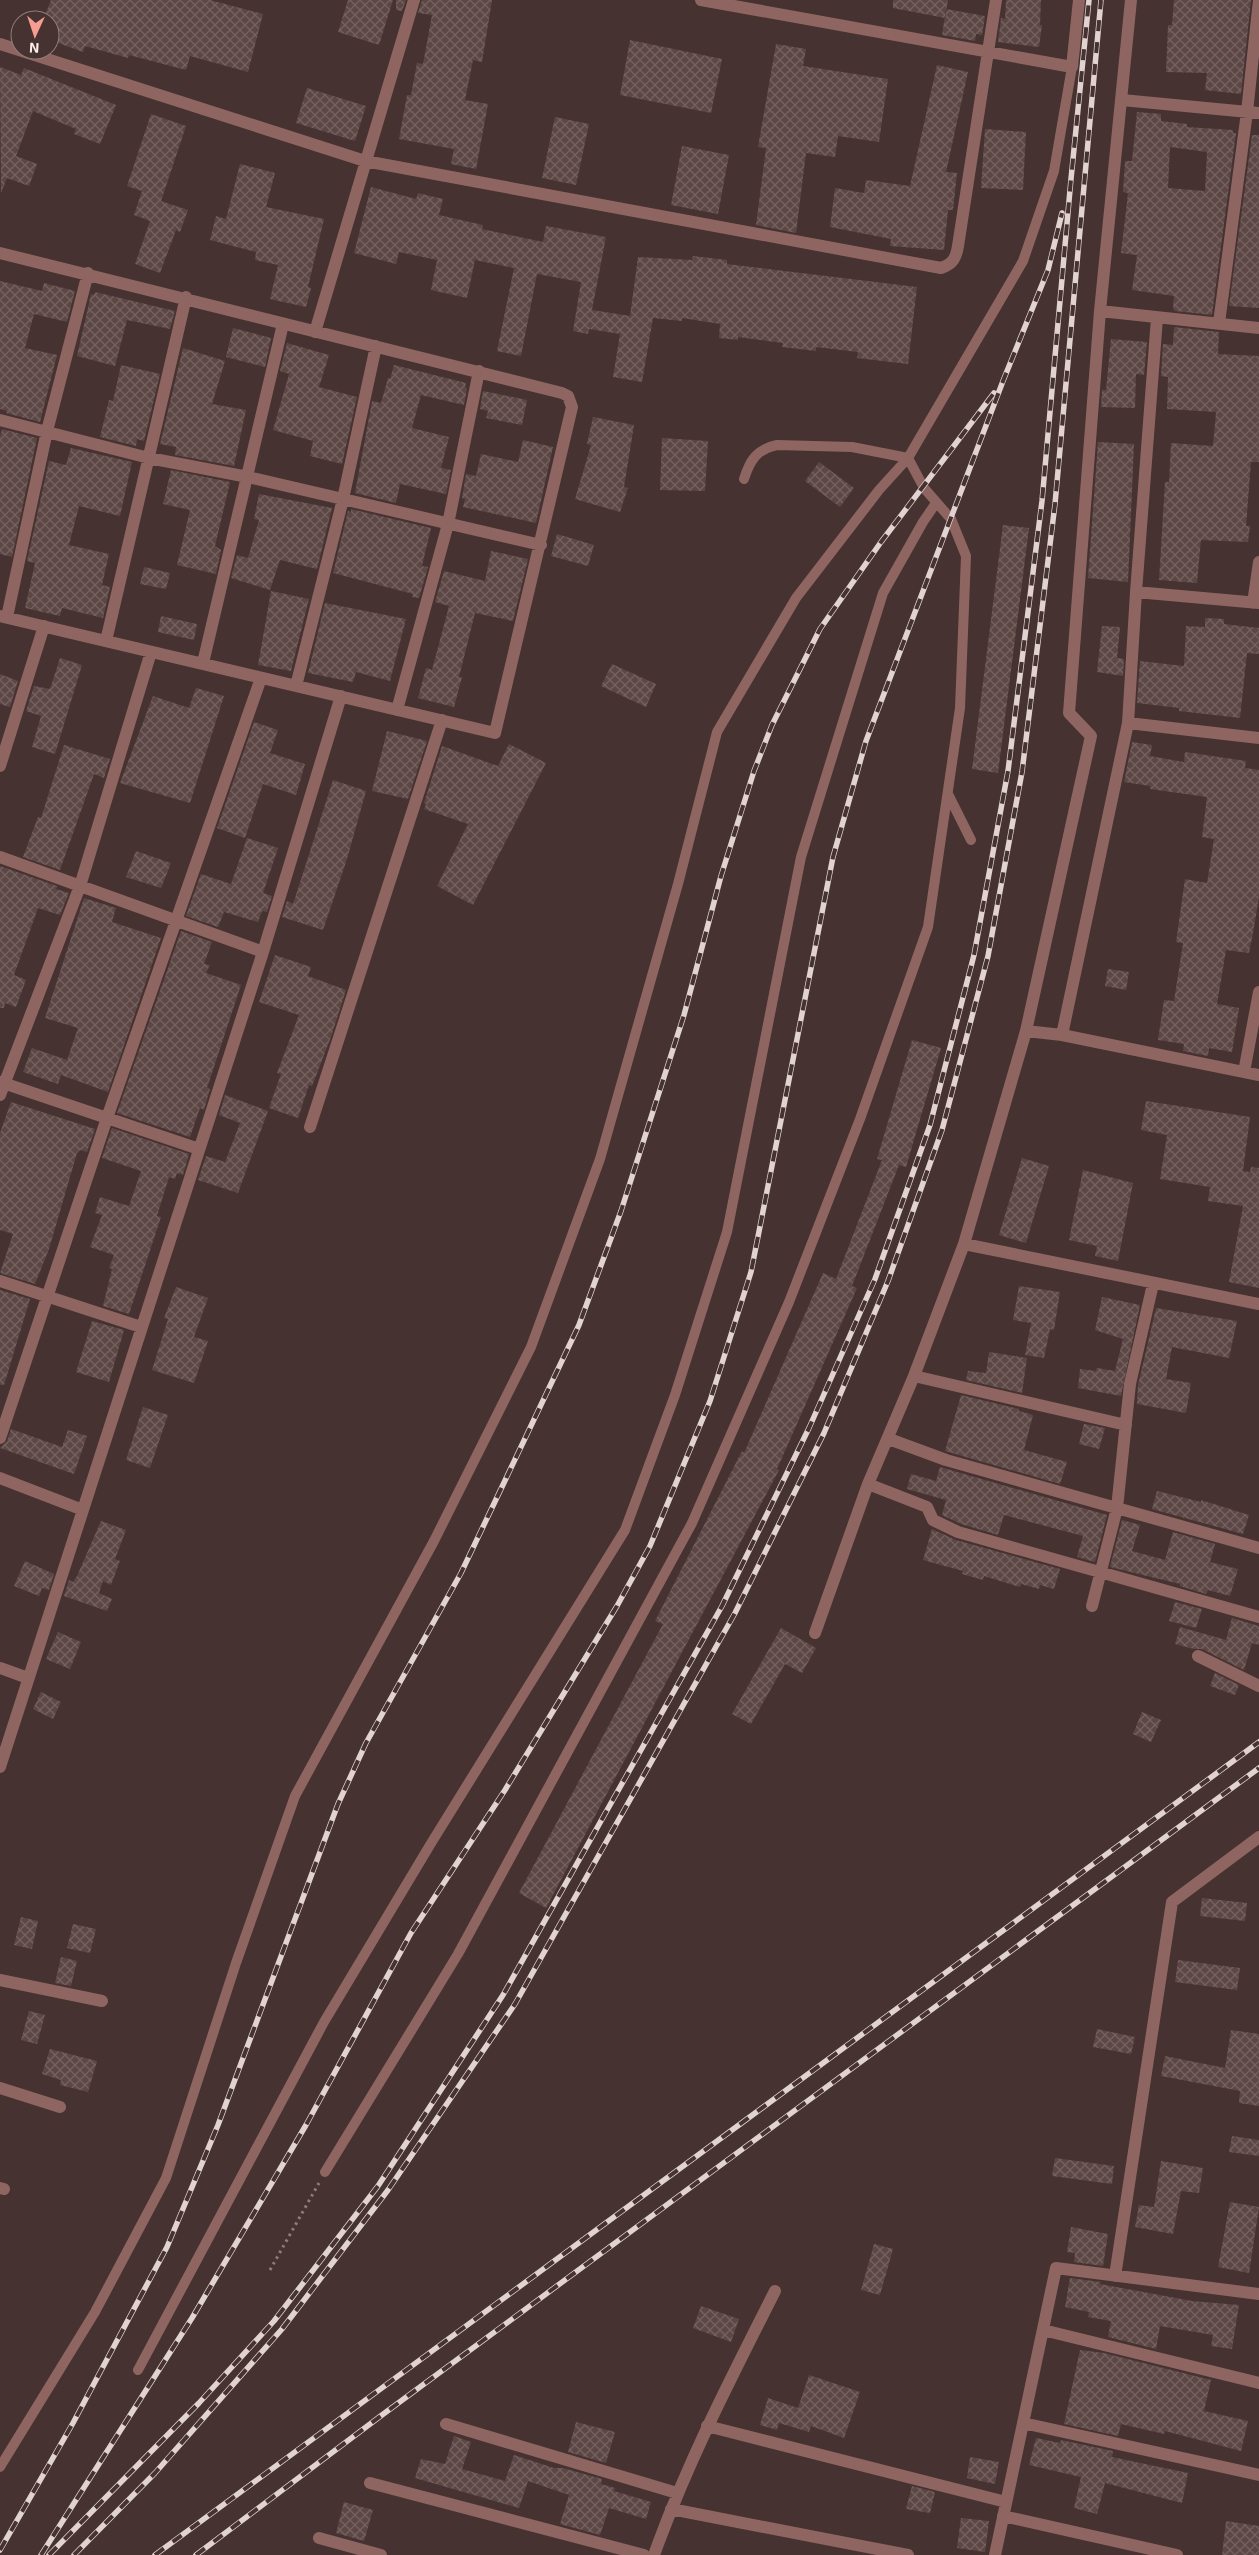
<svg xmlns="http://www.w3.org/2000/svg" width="1259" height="2555" font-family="'Exo 2',sans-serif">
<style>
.building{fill:url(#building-cross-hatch);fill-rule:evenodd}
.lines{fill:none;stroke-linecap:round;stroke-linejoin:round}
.path{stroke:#8e7d7b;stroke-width:3;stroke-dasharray:2.5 4;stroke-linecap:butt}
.service{stroke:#8f6561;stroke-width:10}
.minor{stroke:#8f6561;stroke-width:12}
.rail-casing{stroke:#e1d3d1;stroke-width:5.5}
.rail{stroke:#463230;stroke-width:4;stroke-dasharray:11;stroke-linecap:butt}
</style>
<defs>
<pattern id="building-cross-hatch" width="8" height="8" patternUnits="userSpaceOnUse" patternTransform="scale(1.25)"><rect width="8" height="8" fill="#5c4745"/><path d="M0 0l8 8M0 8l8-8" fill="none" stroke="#746260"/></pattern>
</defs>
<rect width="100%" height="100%" fill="#463230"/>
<path class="building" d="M51 0H210L263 14 248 72 190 56 186 70 129 55 128 58 85 46 83 52 50 40V20H43Z
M348 0H393L379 45 338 32Z
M396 0H406L402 11 396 10Z
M422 0H492L482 62 473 60 465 100 488 104 476 169 451 164 454 149 399 139 407 95H411L417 63 423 64 432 15 418 13Z
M893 0H948L945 18 893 8Z
M1006 0H1041L1040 25H1042L1039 47 998 42 1001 18 1005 19Z
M1174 0H1251L1241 94 1205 90 1207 73 1166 72 1168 25H1172Z
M946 9 985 16 982 35 976 34 975 41 942 35Z
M630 40 722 59 711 113 620 95Z
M776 44 806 49 803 66 888 79 879 142 838 136 835 157 806 153 796 233 756 225 766 148 758 147Z
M937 65 968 72 946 172 957 173 953 210H948L944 250 890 246 891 239 830 227 835 188 864 193 866 180 910 186Z
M0 67 21 75 24 68 116 105 100 144 74 134 76 129 33 111 16 156 37 164 29 186 7 178 1 193Z
M307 88 366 106 355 141 296 123Z
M1137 112 1161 114V121L1187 124V127L1233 130V133H1236L1212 315 1175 311 1173 308 1174 296 1132 290 1137 255 1121 253 1128 193 1123 192 1125 161H1132ZM1170 147 1207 152 1205 191 1168 188Z
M151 114 186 126 161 201 188 210 180 232 176 230 160 273 135 264 150 221 134 215 142 191 127 186Z
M555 117 589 124 576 185 542 178Z
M985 129 1026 132 1023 190 981 188Z
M1252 135H1259V308L1229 306Z
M682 146 729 155 718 214 671 205Z
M240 164 275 173 266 207 324 219 308 287 311 288 306 307 270 299 278 265 255 260 256 252 210 240 216 216 226 219Z
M371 187 416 199 418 193 443 199 439 215 483 225 482 229 543 242 546 226 606 237 592 310 630 316 638 257 692 260 693 256 727 260V264L917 287 908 364 857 358 858 352 816 347V351L782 347 783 343 738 337V340L719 338 720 324 682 318V321L653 318 642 382 613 377 620 334 589 329 588 334 573 331 581 282 537 274 521 356 497 351 514 268 475 260 467 298 431 290 437 260 399 252 396 264 354 253Z
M0 281 42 291 44 283 75 291 67 322 34 314 25 348 57 355 40 422 6 413 7 411 0 409Z
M95 292 175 311 170 329 127 320 115 366 77 356 91 294 94 295Z
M1174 327 1219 332 1218 354 1259 356V462H1251L1246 526H1250L1248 542 1201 540 1197 583 1159 580 1165 482H1169L1171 443 1213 446 1216 412 1167 409 1168 377 1161 376 1163 344 1173 345Z
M233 328 271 338 265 367 226 357Z
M1111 339 1147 342 1144 375 1136 374 1135 408 1101 407 1102 390H1106Z
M287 343 329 355 319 387 357 397 342 464 310 456 313 441 273 430 289 374 280 371Z
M183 348 225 361 212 404 246 410 234 466 175 455 176 447 160 444Z
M121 365 160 374 144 441 137 439 136 446 100 437 109 400 113 401Z
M394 365 466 383 465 387 467 388 464 405 421 395 412 428 449 437 441 468 451 470 446 494 400 484 396 503 355 493 372 401 381 403 388 378 390 379Z
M483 391 527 400 522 425 486 418 488 411 480 409Z
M593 417 634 425 624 487 628 488 620 512 575 499 591 445 587 444Z
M2 429 37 438 12 557 0 554V436Z
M662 438 708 441 705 491 660 490Z
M523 440 553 447 536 523 463 507 465 499 462 498 466 474 476 476 481 454 518 462Z
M1098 442 1134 444 1128 582 1088 578Z
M71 448 132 462 120 516 79 506 69 545 109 554 102 585 110 587 103 618 62 608 60 616 25 608 35 563 27 561 49 461 66 465Z
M819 462 854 488 840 507 805 481Z
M171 470 230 482 215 546 221 550 216 574 177 565 190 510 163 504Z
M259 494 332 508 317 569 280 560 270 590 231 578 237 555 248 558 259 520 254 519Z
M351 509 431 528 422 566 428 567 419 598 412 597 413 594 333 573 348 511 351 512Z
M1003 525 1029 528 998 773 972 769Z
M557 534 594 545 588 566 551 556Z
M491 551 528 559 513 621 475 613 459 677H462L454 707 418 698 426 668 432 670 449 606 435 602 444 571 485 581Z
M144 567 170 573 166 589 140 584Z
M271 591 309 599 291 671 258 665Z
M325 603 406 619 390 681 356 672 353 682 308 673Z
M161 616 197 624 194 640 158 632Z
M1205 618 1224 619V624L1259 628V654L1247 653 1240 718 1179 711V708L1137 703 1140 661 1184 666 1186 626 1205 627Z
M1102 626 1120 627 1117 658 1124 659 1123 676 1097 672Z
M60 658 82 665 55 754 32 747 41 716 26 711 34 686 50 689Z
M612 664 656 684 646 707 601 686Z
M0 674 18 681 10 707 0 704Z
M196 688 224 696 190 803 120 783 153 696 189 708Z
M254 722 278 730 270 753 305 764 296 795 263 784 245 838 217 828Z
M387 731 427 741 408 799 372 791Z
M1132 742 1152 745 1150 756 1184 762 1185 752 1246 761 1245 768 1259 770V897L1253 933 1249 953 1226 950 1217 1004 1239 1008 1232 1052 1209 1048 1208 1056 1183 1051 1184 1044 1158 1040 1164 1000 1174 1001 1183 943 1176 942 1185 879 1207 883 1214 839 1202 837 1207 797 1150 789V786L1124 782Z
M509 744 546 763 473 905 437 886 468 824 424 809 426 804 424 803 442 746 498 766Z
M64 745 110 759 104 778 94 774 60 870 23 857 38 817 41 818Z
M333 780 366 791 347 859 323 930 282 917 287 901 293 904Z
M247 838 278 848 263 893 272 896 267 912 262 911 258 922 224 912 218 927 186 916 201 874 231 884Z
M136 851 171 863 161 888 126 877Z
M0 866 57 886 56 889 69 893 60 915 38 908 14 975 26 980 16 1007 5 1003 4 1008H0Z
M84 898 116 908 112 922 161 938 108 1092 61 1075 58 1084 23 1072 32 1048 67 1060 78 1028 45 1018Z
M181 931 212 942 204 964 210 965 206 973 241 985 207 1088 210 1089 204 1110 200 1108 190 1137 117 1113Z
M275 955 311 967 308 976 346 990 331 1037 312 1086 309 1085 298 1118 269 1108 281 1074 277 1073 299 1015 259 1002Z
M1108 969 1129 972 1126 990 1105 986Z
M912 1040 941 1048 906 1167 899 1165 852 1286 857 1288 777 1469 779 1470 546 1908 519 1893 663 1624 655 1621 742 1451 744 1453 823 1273 836 1279 882 1160 877 1159Z
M225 1095 268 1111 238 1193 198 1180 206 1156 225 1162 240 1123 219 1115Z
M1146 1101 1250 1117 1243 1171 1250 1172 1251 1167 1259 1168V1288L1229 1282 1243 1206 1208 1201 1210 1187 1160 1179 1167 1135 1141 1130Z
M11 1102 95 1129 87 1152 80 1150 77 1153 49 1249 35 1284 0 1273 13 1234 0 1230V1133Z
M112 1128 189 1154 183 1175 177 1173 175 1179 169 1177 157 1216 161 1217 129 1314 103 1306 112 1269 109 1268 114 1255 90 1247 102 1215 95 1213 100 1197 129 1206 141 1171 102 1158Z
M1022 1158 1049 1166 1026 1243 999 1235Z
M1083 1170 1133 1183 1118 1261 1095 1256 1097 1246 1069 1240Z
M1019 1286 1060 1292 1054 1330 1050 1329 1044 1358 1025 1355 1031 1323 1013 1320Z
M176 1287 208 1298 194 1337 208 1341 194 1383 152 1370 168 1319 164 1318Z
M0 1290 30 1299 4 1385H0Z
M1102 1297 1140 1305 1121 1396 1078 1388 1080 1369 1096 1371 1097 1368 1115 1371 1123 1339 1095 1330Z
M1156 1308 1237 1321 1229 1358 1172 1347 1166 1379 1191 1383 1186 1413 1137 1404 1138 1385Z
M92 1321 124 1330 109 1382 76 1372Z
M989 1352 1027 1358 1022 1393 966 1380 968 1371 986 1373Z
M961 1395 1019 1409V1411L1033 1415 1024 1450 1067 1462 1060 1484 945 1451Z
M143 1407 168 1415 150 1468 126 1460Z
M1084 1424 1105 1428 1099 1449 1079 1444Z
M11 1429 62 1447 68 1430 87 1436 74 1474 0 1448 7 1441Z
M940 1467 1107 1515 1095 1562 1077 1557 1083 1536 1004 1515 998 1535 961 1524 942 1515 946 1500 907 1489 911 1474 936 1481Z
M1157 1491 1201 1502V1500L1249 1515 1243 1534 1152 1509Z
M1122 1520 1140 1525 1132 1551 1165 1560 1173 1532 1215 1544 1210 1562 1238 1569 1230 1596 1208 1590 1206 1594 1180 1586V1584L1110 1567Z
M101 1521 126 1530 115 1559 120 1561 111 1585 103 1581 99 1593 112 1599 107 1611 64 1596 69 1580 73 1582 77 1576Z
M932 1529 956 1540 1060 1569 1054 1589 1040 1585 1039 1589 1021 1584 1020 1587 984 1576 983 1580 962 1574 963 1571 923 1560Z
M25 1561 54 1574 49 1590 42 1588 39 1596 14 1586Z
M1175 1602 1202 1609 1196 1628 1169 1621Z
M1232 1618 1259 1626V1645L1252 1643 1244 1670 1202 1649H1194L1175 1644 1180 1627 1226 1640Z
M781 1628 816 1648 802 1673 785 1664 751 1724 732 1714Z
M58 1632 81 1642 70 1669 46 1659Z
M1215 1673 1239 1685 1235 1695 1210 1686Z
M41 1692 61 1702 53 1719 33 1709Z
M1142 1712 1161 1720 1151 1742 1133 1734Z
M1202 1898 1247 1903 1245 1921 1200 1916Z
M21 1917 38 1921 32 1949 14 1945Z
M73 1924 96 1929 90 1953 67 1948Z
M61 1957 77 1961 71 1986 55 1983Z
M1178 1960 1240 1968 1237 1990 1175 1982Z
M29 2011 45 2015 37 2044 21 2040Z
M1097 2029 1135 2037 1131 2054 1093 2047Z
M1231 2030 1259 2034V2106L1239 2103 1240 2091 1161 2076 1165 2056 1225 2068Z
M50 2049 97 2061 88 2092 60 2085 61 2080 42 2074Z
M1232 2136 1259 2140V2156L1229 2152Z
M1055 2158 1114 2166 1112 2184 1052 2176Z
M1161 2161 1203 2168 1199 2193 1181 2191 1173 2234 1135 2227 1139 2205 1154 2207Z
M1230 2202 1259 2207 1249 2273 1218 2267Z
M1071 2227 1108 2234 1103 2266 1074 2262 1075 2253 1067 2252Z
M874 2244 893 2249 880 2295 861 2290Z
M1070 2278 1101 2282 1100 2284 1192 2301 1239 2305 1232 2349 1211 2346 1213 2335 1160 2326 1156 2349 1108 2337 1111 2321 1088 2317 1089 2312 1065 2307Z
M701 2306 739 2319 731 2342 693 2328Z
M1080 2350 1104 2353 1211 2380 1204 2411 1248 2421 1241 2451 1165 2431 1164 2434 1121 2424 1118 2436 1064 2424Z
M809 2375 860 2392 844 2438 811 2426 809 2432 779 2423 777 2430 760 2425 768 2398 798 2408Z
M576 2422 615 2432 606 2463 568 2452Z
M454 2436 471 2442 462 2469 505 2481 514 2455 554 2468H563L602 2479 601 2484 615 2488 614 2491 651 2502 646 2519 609 2508 600 2535 560 2524 569 2495 528 2481 519 2508 415 2478 421 2459 445 2464Z
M1036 2438 1060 2443 1061 2440 1113 2451 1112 2457 1188 2473 1182 2503 1105 2483 1097 2514 1074 2508 1081 2477 1029 2465Z
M970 2457 999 2462 995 2484 967 2478Z
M912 2486 935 2492 930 2513 906 2509Z
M344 2502 373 2510 364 2541 336 2533Z
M961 2518 989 2521 985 2552 957 2548Z
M1226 2521 1259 2526V2555H1222Z"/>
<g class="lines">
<path class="path" d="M270 2270 319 2183"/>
<path class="service" d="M948 794 971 840
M325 2172 458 1954 692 1523 789 1302 860 1119 928 927 960 708 966 556 951 519 924 488 908 458 852 447 777 445C757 449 750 460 744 479
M138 2370 324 2022 430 1845 625 1530 675 1395 727 1232 801 857 883 593 923 522 936 503
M0 2467 95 2312 166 2178 236 1963 295 1796 434 1541 531 1347 600 1159 678 884 717 732 796 598 879 490 908 458 1023 261 1054 171 1072 67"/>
<path class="minor" d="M701 0 1072 67 1079 0
M0 44 365 161 941 268C953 264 956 258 958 246L996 0
M1122 100 1259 113
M0 253 562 393 568 396 572 407 495 733 0 616
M1100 311 1259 328
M1219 323 1247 112 1259 0
M315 332 414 0
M0 420 149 458 248 477 541 545
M1136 592 1259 603
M1253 603 1259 562
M7 617 47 431 88 273
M106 641 186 297
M203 663 283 324
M296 686 343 499 376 346
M397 710 448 524 479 371
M1128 723 1259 738
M0 766 44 626
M0 857 263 952
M1026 1031 1062 1035 1259 1075
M1062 1035 1128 723 1136 592 1157 318
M1244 1072 1259 992
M0 1082 199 1149
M0 1095 80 886 151 652
M310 1127 442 720
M964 1244 1259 1304
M0 1281 141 1327
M914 1376 1126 1425
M0 1438 107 1118 261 678
M889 1439 946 1460 1259 1548
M0 1478 83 1510
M868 1484 927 1507 933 1520 958 1532 1259 1617
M1092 1606 1117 1508 1130 1384 1153 1284
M815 1633 868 1484 914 1376 964 1244 1026 1031 1091 736 1069 713 1100 311 1131 0
M1198 1656 1259 1686
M0 1668 28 1678
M0 1767 263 952 341 696
M0 1980 102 2001
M0 2088 60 2107
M0 2188 4 2189
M1115 2276 1172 1902 1259 1837
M1043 2330 1259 2383
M1023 2423 1259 2475
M446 2424 677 2493
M707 2426 1006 2502
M370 2483 644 2555
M671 2509 908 2555
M1003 2516 1177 2555
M319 2538 381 2555
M654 2555C687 2463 731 2378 775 2291
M995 2555 1056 2268 1259 2294"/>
<defs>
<path id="rail" d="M0 2550 73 2423 167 2247 218 2125 338 1804 366 1743 461 1573 579 1325 621 1211 684 1015 721 876 754 771 772 725 820 629 881 542 994 393
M41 2555 192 2318 306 2125 411 1933 505 1790 617 1606 650 1546 710 1401 751 1272 833 857 866 741 1003 381 1048 270 1062 213
M49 2555 199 2403 274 2321 378 2186 503 1995 722 1606 809 1428 875 1279 930 1125 974 955 1008 771 1042 501 1071 179 1089 0
M74 2555 155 2473 282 2329 388 2190 515 2004 735 1613 824 1433 888 1281 942 1130 988 956 1022 772 1055 504 1101 0
M155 2555 1259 1742
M196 2555 382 2415 1259 1768"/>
</defs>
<use href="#rail" class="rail-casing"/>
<use href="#rail" class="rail"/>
</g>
<g transform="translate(35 35) rotate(183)"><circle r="24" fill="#463230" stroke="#8e7d7b"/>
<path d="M0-4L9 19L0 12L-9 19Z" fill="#f59c93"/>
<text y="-8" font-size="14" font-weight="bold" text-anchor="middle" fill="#fbeeec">N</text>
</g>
</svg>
